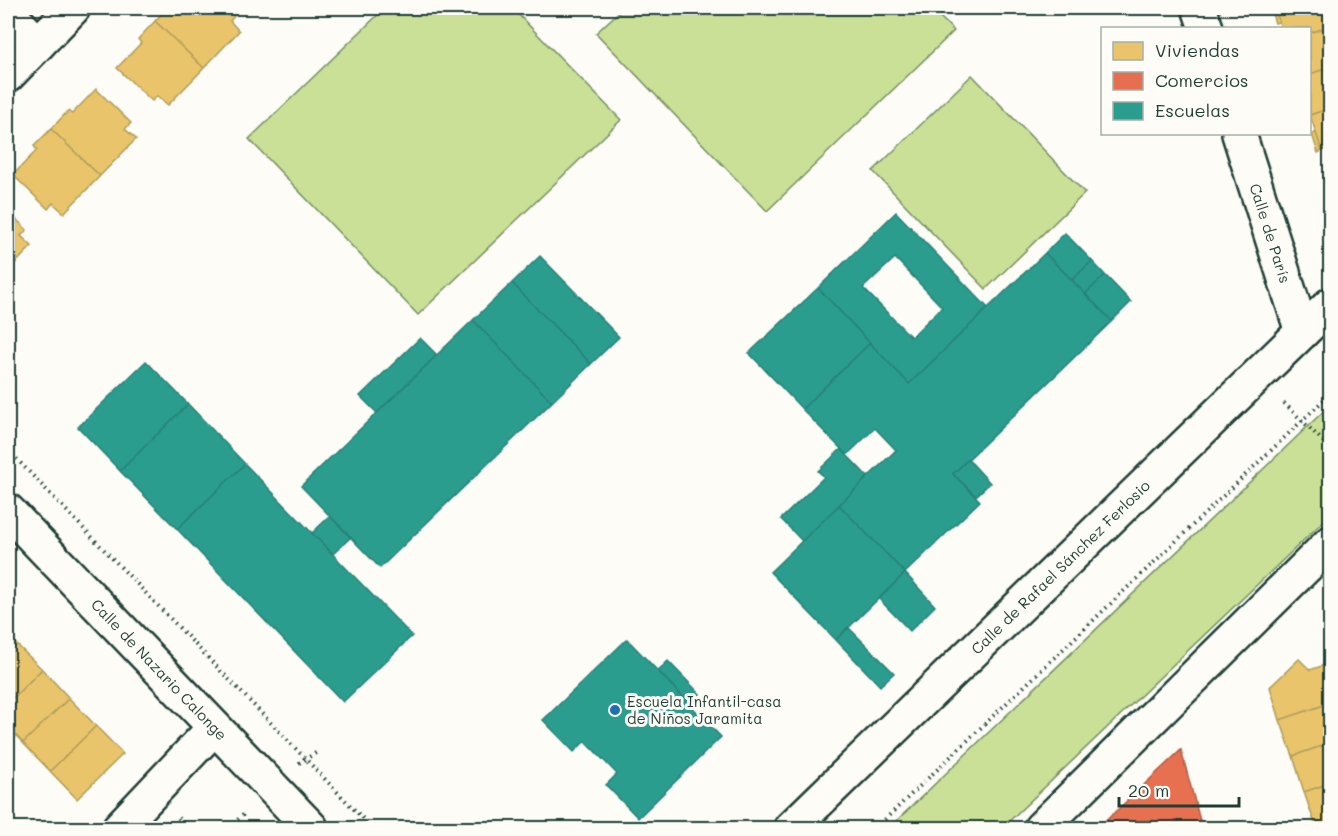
<svg xmlns="http://www.w3.org/2000/svg" width="1338" height="836" font-family="Mali,sans-serif">
<style>
.green{fill:#c9e096;stroke:#748e65;stroke-width:1.5}
.homes{fill:#e9c46a;stroke:#ac9c5a;stroke-width:1.5}
.shops{fill:#e76f51;stroke:#ab6048;stroke-width:1.5}
.schools{fill:#2a9d8f;stroke:#278074;stroke-width:1.5;fill-rule:evenodd}
.lines{fill:none;stroke-linecap:round;stroke-linejoin:round}
.street-casing{stroke:#1f3d34;stroke-width:38}
.path{stroke:#1f3d34;stroke-width:4;stroke-dasharray:1.5 4.5;stroke-linecap:butt}
.street{stroke:#fdfcf7;stroke-width:33}
.poi-dot{fill:#1f6fb2;stroke:#fdfcf7;stroke-width:2}
.labels{text-anchor:middle;dominant-baseline:central;stroke-width:6;stroke-linejoin:round;paint-order:stroke}
.street-label{font-size:15px;fill:#1f3d34;stroke:#fdfcf7}
.poi-label{font-size:15px;fill:#1f3d34;stroke:#fdfcf7;text-anchor:start}
</style>
<rect width="100%" height="100%" fill="#fdfcf7"/>
<filter id="ink" filterUnits="userSpaceOnUse"><feTurbulence type="fractalNoise" baseFrequency=".0167" numOctaves="2"/><feDisplacementMap in="SourceGraphic" scale="12" xChannelSelector="R" yChannelSelector="G"/><feConvolveMatrix kernelMatrix="1 2 1 2 8 2 1 2 1" color-interpolation-filters="sRGB"/></filter>
<g filter="url(#ink)">
<path class="green" d="M385 8H512L621 120 418 315 249 139Z
M623 8H931L954 31 767 211 596 33Z
M972 75 1085 193 986 289 873 171Z
M1330 405V515L1002 828H889Z"/>
<path class="homes" d="M167 8H227L235 15 230 21 239 31 204 68 155 21Z
M1270 8H1275L1279 22 1275 23Z
M1275 8H1330V26L1310 33V28H1281Z
M155 21 204 68 168 105 157 96 152 101 117 68 141 43 138 39Z
M1330 26V67L1310 74V33Z
M1330 67V108L1310 115V74Z
M96 89 131 123 125 129 136 139 100 176 51 129 68 111 72 114Z
M1330 108V149L1322 151 1310 115Z
M51 129 100 176 64 213 53 203 48 209 13 175 37 150 34 146Z
M1316 133 1322 151 1318 153 1312 134Z
M8 211 27 230 21 236 32 246 8 271Z
M14 642 42 669 8 703V648Z
M1299 659 1310 670 1330 663V703L1280 720 1270 687Z
M42 669 69 698 23 743 8 727V703Z
M69 698 96 726 50 771 23 743Z
M1330 703V743L1293 756 1280 720Z
M96 726 123 754 77 799 50 771Z
M1330 743V783L1304 792 1293 756Z
M1330 783V823L1316 827 1304 792Z"/>
<path class="shops" d="M1181 750 1202 828H1098Z"/>
<path class="schools" d="M896 212 988 308 909 384 818 288ZM895 258 942 307 911 337 863 288Z
M1065 233 1092 261 1072 280 1045 253Z
M1045 253 1112 321 953 474 980 501 905 573 839 505 896 450 875 428 847 455 802 409 870 343 909 384Z
M540 256 619 337 591 364 512 283Z
M1092 261 1105 275 1085 294 1072 280Z
M1105 275 1131 302 1112 321 1085 294Z
M512 283 591 364 552 402 473 320Z
M818 288 870 343 802 409 749 353Z
M473 320 552 402 380 568 301 486Z
M420 338 437 355 377 413 360 396Z
M146 361 188 404 120 471 78 427Z
M188 404 245 464 177 529 120 471Z
M841 449 868 477 802 541 781 519 824 477 818 471Z
M968 459 990 483 976 496 953 474Z
M245 464 412 636 343 702 177 529Z
M839 505 905 573 836 640 770 572Z
M330 516 351 537 333 554 312 533Z
M905 573 935 606 910 631 879 599Z
M848 627 894 673 880 686 836 640Z
M627 639 721 737 638 818 606 785 617 774 585 741 574 752 543 720Z
M668 661 700 694 690 704 658 671Z"/>
<g class="lines">
<defs>
<g id="street">
<path d="M1199 8 1206 28"/>
<path d="M8 13 38 44"/>
<path d="M8 75 73 8"/>
<path id="s1" d="M1239 134 1302 332"/>
<path id="s2" d="M8 511 311 828"/>
<path d="M119 828 214 728"/>
<path id="s3" d="M791 828 1330 305"/>
<path d="M1041 828 1330 543"/>
</g>
</defs>
<use href="#street" class="street-casing"/>
<path class="path" d="M1284 403 1330 448
M8 450 372 828
M299 763 319 751
M178 818 189 828
M229 828 245 813
M876 828 1330 394"/>
<use href="#street" class="street"/>
</g>
</g>
<circle class="poi-dot" cx="615" cy="710" r="6"/>
<g class="labels">
<g class="street-label">
<text stroke="none"><textPath href="#s1" startOffset="104">Calle de París</textPath></text>
<text stroke="none"><textPath href="#s3" startOffset="375">Calle de Rafael Sánchez Ferlosio</textPath></text>
<text stroke="none"><textPath href="#s2" startOffset="219">Calle de Nazario Calonge</textPath></text>
</g>
<g class="poi-label">
<text x="627" y="701">Escuela Infantil-casa<tspan x="627" dy="17">de Niños Jaramita</tspan></text>
</g>
</g>
<rect width="1338" height="836" fill="none" stroke="#fdfcf7" stroke-width="30"/>
<rect x="15" y="15" width="1308" height="806" fill="none" stroke="#1f3d34" stroke-width="2" filter="url(#ink)"/>
<rect x="1101" y="27" width="210" height="108" fill="#fdfcf7" stroke="#a4b0a9" stroke-width="1.5"/>
<rect x="1113" y="42" width="30" height="18" fill="#e9c46a" stroke="#a4b0a9" stroke-width="1.5"/>
<text x="1155" y="57" font-size="18" fill="#1f3d34">Viviendas</text>
<rect x="1113" y="72" width="30" height="18" fill="#e76f51" stroke="#a4b0a9" stroke-width="1.5"/>
<text x="1155" y="87" font-size="18" fill="#1f3d34">Comercios</text>
<rect x="1113" y="102" width="30" height="18" fill="#2a9d8f" stroke="#a4b0a9" stroke-width="1.5"/>
<text x="1155" y="117" font-size="18" fill="#1f3d34">Escuelas</text>
<path d="M1119 797v9h120v-9" fill="none" stroke="#1f3d34" stroke-width="3"/>
<text x="1128" y="797" font-size="18" fill="#1f3d34" stroke="#fdfcf7" stroke-width="4.5" paint-order="stroke">20 m</text>
</svg>
